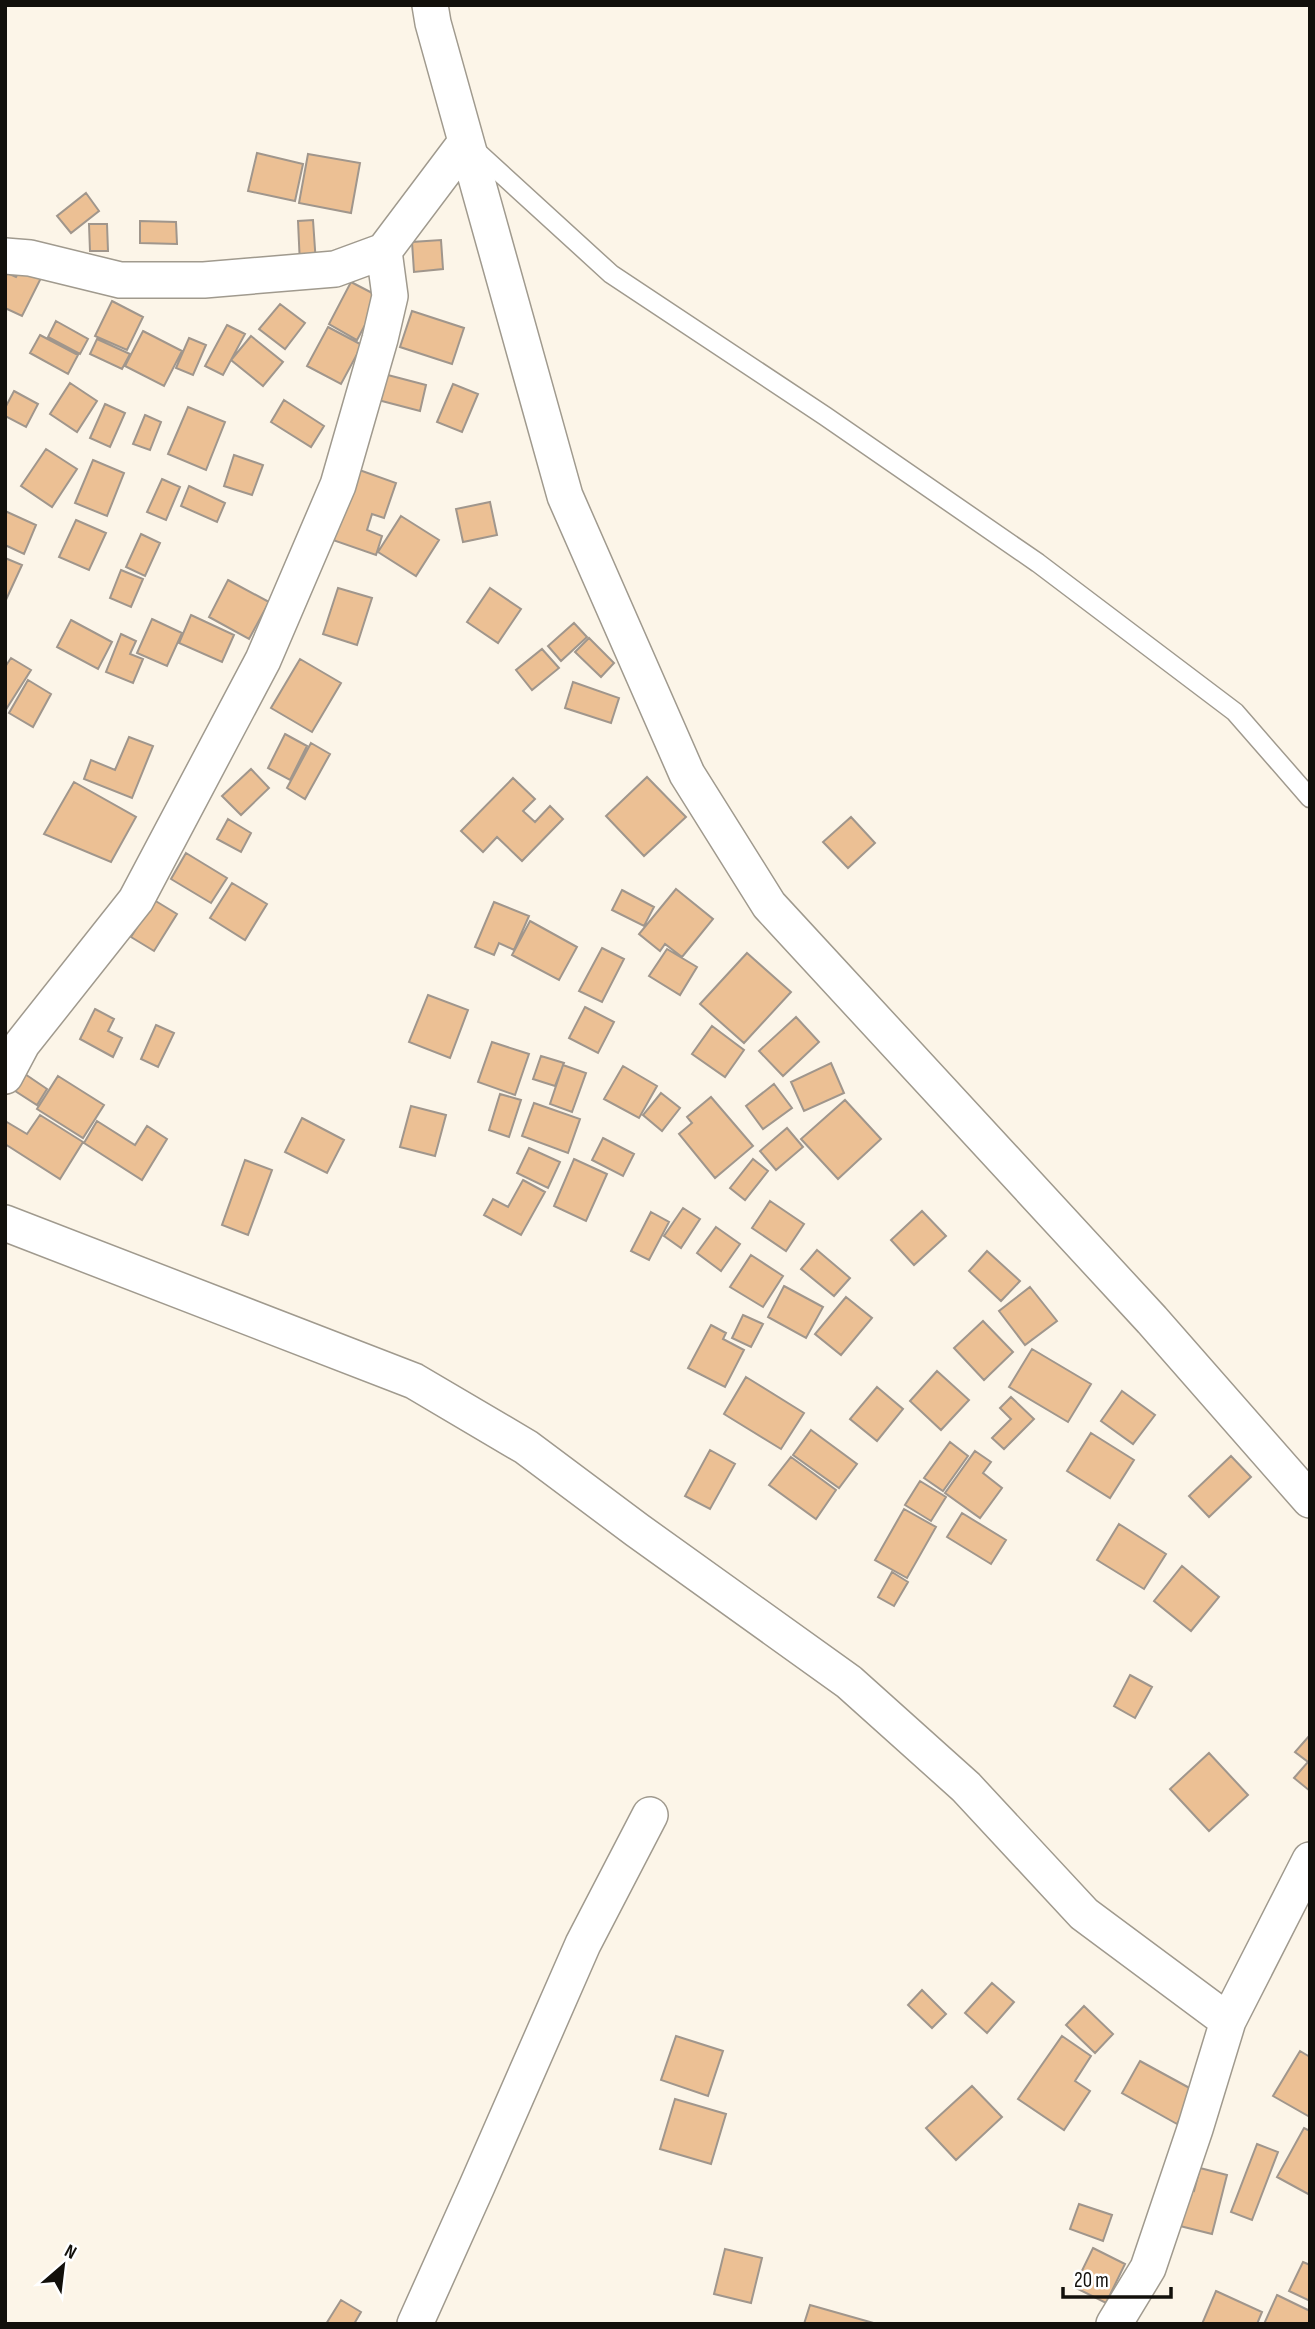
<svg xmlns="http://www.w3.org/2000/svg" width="1315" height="2329" font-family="'Sofia Sans Condensed',sans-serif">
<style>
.building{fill:#ecc094;stroke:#a0968c;stroke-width:2}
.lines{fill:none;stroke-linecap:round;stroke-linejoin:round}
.service-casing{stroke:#a09a8e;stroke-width:21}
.minor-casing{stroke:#a09a8e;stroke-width:38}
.service{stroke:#fff;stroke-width:18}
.minor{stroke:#fff;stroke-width:35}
</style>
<rect width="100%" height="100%" fill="#fcf5e8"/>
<path class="building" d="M257 153 303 164 295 201 248 191Z
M308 154 360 163 351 213 299 203Z
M86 193 99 211 71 233 57 216Z
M313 220 316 264 300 265 298 221Z
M140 221 176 222 177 244 140 243Z
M89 224H107L108 251H90Z
M441 240 443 269 414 272 412 242Z
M24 262 44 272 22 316 5 308V272L16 277Z
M351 282 380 297 357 340 329 324Z
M112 301 143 317 127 350 95 336Z
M280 304 305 323 285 349 259 329Z
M412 311 464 328 452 364 400 347Z
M56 321 88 339 80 354 48 337Z
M227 325 245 334 223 375 205 366Z
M328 327 362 345 341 384 307 366Z
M143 331 182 351 164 386 125 366Z
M40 335 78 355 68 374 30 353Z
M251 336 283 362 263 386 231 360Z
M189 338 206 345 193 375 176 368Z
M97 339 130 354 122 369 90 354Z
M384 374 426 385 420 411 378 400Z
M70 383 97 401 77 432 50 414Z
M453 384 478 394 462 432 437 422Z
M14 391 38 404 26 427 5 416V408Z
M284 400 324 426 311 447 271 422Z
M105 404 125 413 110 447 90 438Z
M188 407 225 422 206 470 168 454Z
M145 415 161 422 150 450 133 444Z
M46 449 77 469 52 507 21 486Z
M234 455 263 465 252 495 224 486Z
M93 460 124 473 107 516 75 503Z
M351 467 396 483 384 518 372 514 367 530 382 536 376 555 327 538Z
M162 479 180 487 166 520 147 512Z
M189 486 225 503 217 522 181 506Z
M490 502 497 535 463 542 456 509Z
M5 511 36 525 24 554 5 545Z
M401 516 439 540 416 576 378 552Z
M76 520 106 533 89 570 59 557Z
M141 534 160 543 145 576 126 567Z
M5 558 22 565 5 602Z
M121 570 143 579 131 607 110 598Z
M228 580 269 602 249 639 209 617Z
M338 588 372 598 357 645 323 634Z
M490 588 521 609 498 643 467 622Z
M191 615 234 635 222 662 179 643Z
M152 619 182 633 167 666 137 653Z
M71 620 112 642 98 669 57 647Z
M574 623 587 637 561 661 548 646Z
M121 634 136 641 130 654 143 659 133 683 106 672Z
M589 638 614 663 601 677 575 652Z
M542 649 559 668 532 690 516 670Z
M11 658 31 670 5 711V667Z
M300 659 341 683 312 732 271 708Z
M28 680 51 694 33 727 9 713Z
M573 682 619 698 611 723 565 708Z
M285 734 307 746 290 780 268 768Z
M129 737 153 746 132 798 84 779 91 760 115 770Z
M311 743 330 754 305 799 287 788Z
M251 769 269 788 241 815 222 796Z
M647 777 686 817 644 856 606 816Z
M513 778 535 799 523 811 535 822 550 806 563 819 522 861 497 837 483 852 461 831Z
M74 782 136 817 111 862 44 834Z
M851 817 875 843 848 868 823 842Z
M228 819 251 833 241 852 217 839Z
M186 853 227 878 211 903 171 879Z
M232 883 267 904 245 940 210 918Z
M676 889 713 919 682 957 665 944 660 951 639 934Z
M622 890 654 907 644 926 612 910Z
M154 900 177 914 154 951 131 937Z
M494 902 529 916 514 950 499 943 494 955 475 947Z
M530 921 577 947 559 980 512 955Z
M602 948 624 959 602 1002 579 991Z
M667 949 697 967 680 995 649 976Z
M747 953 791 992 744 1043 700 1004Z
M428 995 468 1010 450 1058 409 1042Z
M585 1007 614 1022 598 1053 569 1038Z
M95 1009 114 1019 108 1031 122 1038 113 1057 80 1039Z
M796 1017 819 1042 783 1076 759 1051Z
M156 1025 174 1033 158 1067 141 1059Z
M712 1026 744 1050 725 1077 692 1054Z
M492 1042 529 1054 515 1095 478 1082Z
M541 1056 564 1063 555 1086 533 1079Z
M831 1063 844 1093 804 1111 791 1082Z
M563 1065 586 1073 572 1112 550 1104Z
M623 1066 657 1086 639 1118 604 1099Z
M22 1072 47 1089 37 1105 12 1089Z
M58 1076 104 1105 83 1138 37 1109Z
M774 1084 792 1108 763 1129 746 1106Z
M661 1093 680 1108 662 1131 643 1115Z
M500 1094 521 1100 509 1137 489 1130Z
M711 1097 753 1146 715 1178 679 1134 692 1123 687 1117Z
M845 1100 881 1139 838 1179 801 1139Z
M534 1103 580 1119 568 1153 522 1136Z
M411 1106 446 1115 435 1156 400 1147Z
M40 1115 83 1142 60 1179 5 1144V1121L27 1134Z
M302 1118 344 1140 327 1173 285 1152Z
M97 1121 135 1145 147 1126 167 1139 142 1180 84 1143Z
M787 1128 803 1147 776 1170 760 1151Z
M603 1138 634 1154 623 1176 592 1160Z
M529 1148 560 1162 548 1188 517 1173Z
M574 1159 607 1174 586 1221 554 1206Z
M753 1159 768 1171 745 1200 730 1188Z
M245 1160 272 1170 248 1235 222 1225Z
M523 1180 545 1192 521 1235 484 1215 493 1199 508 1207Z
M770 1201 804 1224 786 1251 752 1228Z
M683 1208 700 1219 681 1248 664 1236Z
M922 1211 946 1236 914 1265 891 1240Z
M651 1212 669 1222 649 1260 631 1251Z
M716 1227 740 1244 721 1271 697 1253Z
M817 1250 850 1278 834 1296 801 1269Z
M987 1251 1020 1281 1001 1301 969 1271Z
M751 1255 783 1276 763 1307 730 1287Z
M784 1286 823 1307 806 1338 768 1317Z
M1030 1287 1057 1321 1025 1345 999 1311Z
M846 1297 872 1318 841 1355 815 1334Z
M743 1315 763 1324 751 1347 732 1338Z
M983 1321 1013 1352 984 1380 954 1348Z
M711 1325 726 1333 723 1339 744 1350 725 1387 688 1368Z
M1032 1349 1091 1384 1068 1422 1009 1387Z
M937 1371 969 1400 941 1430 910 1401Z
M746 1377 804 1413 781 1449 724 1414Z
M877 1387 903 1409 877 1441 850 1419Z
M1122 1391 1155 1415 1133 1444 1101 1421Z
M1011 1397 1034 1419 1004 1449 992 1438 1011 1419 1000 1408Z
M811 1430 857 1464 839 1488 793 1455Z
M1091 1433 1134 1460 1110 1498 1067 1471Z
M950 1442 968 1456 943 1491 924 1478Z
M710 1450 735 1464 710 1509 685 1496Z
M975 1451 991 1462 983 1473 1002 1488 980 1518 945 1493Z
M1231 1456 1251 1477 1209 1517 1189 1496Z
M791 1457 836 1490 816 1519 769 1485Z
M920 1481 946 1497 931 1521 905 1505Z
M904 1509 936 1527 907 1578 875 1560Z
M962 1513 1006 1540 991 1564 947 1537Z
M1119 1524 1166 1554 1144 1589 1097 1560Z
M1182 1566 1219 1597 1191 1631 1154 1601Z
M892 1572 908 1582 894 1606 878 1597Z
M1130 1675 1152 1687 1135 1718 1114 1706Z
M1310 1735V1791L1294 1778 1308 1762 1295 1752Z
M1209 1753 1248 1795 1209 1831 1170 1789Z
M992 1983 1014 2002 987 2033 965 2013Z
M922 1990 946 2014 932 2028 908 2005Z
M1084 2006 1113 2034 1095 2053 1066 2025Z
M676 2036 723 2051 708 2096 661 2080Z
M1062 2036 1091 2056 1075 2081 1090 2091 1064 2130 1018 2099Z
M1300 2051 1310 2057V2117L1273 2096Z
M1140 2061 1195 2091 1177 2124 1122 2093Z
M972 2086 1002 2117 956 2160 926 2128Z
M675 2099 726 2114 711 2164 660 2149Z
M1304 2128 1310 2131V2195L1277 2177Z
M1257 2144 1278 2152 1252 2220 1231 2212Z
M1200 2168 1227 2175 1212 2234 1176 2225 1186 2189 1194 2191Z
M1079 2204 1112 2215 1103 2241 1070 2229Z
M1093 2248 1125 2264 1106 2303 1074 2287Z
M725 2249 762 2258 751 2303 714 2294Z
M1303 2262 1310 2265V2301L1289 2291Z
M1216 2291 1262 2312 1257 2324H1202Z
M1277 2295 1310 2311V2324H1264Z
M341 2300 361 2312 354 2324H326Z
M810 2305 877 2324H804Z"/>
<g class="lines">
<defs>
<path id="service" d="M473 148 611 274 825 416 1038 563 1235 712 1310 798"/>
<path id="minor" d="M430 5 433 23 565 496 687 774 769 905 1152 1320 1310 1500
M5 256 30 258 120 280H204L335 269 384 251 466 142
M5 1076 22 1044 136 900 263 660 338 485 380 339 390 296 384 251
M5 1223 414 1381 526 1447 637 1530 849 1682 966 1787 1084 1914 1228 2021
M415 2324 477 2186 583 1944 650 1815
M1114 2324 1148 2268 1195 2129 1228 2021 1310 1860"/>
</defs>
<use href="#service" class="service-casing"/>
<use href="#minor" class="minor-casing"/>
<use href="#service" class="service"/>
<use href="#minor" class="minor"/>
</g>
<rect width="1315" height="2329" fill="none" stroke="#12100b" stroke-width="14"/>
<g transform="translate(63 2266) rotate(28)" stroke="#ffffff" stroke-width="5" paint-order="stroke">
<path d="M0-5L12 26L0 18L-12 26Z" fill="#12100b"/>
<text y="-10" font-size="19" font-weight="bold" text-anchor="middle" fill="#12100b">N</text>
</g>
<path d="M1063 2287v10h108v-10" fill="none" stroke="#12100b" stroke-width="3.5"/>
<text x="1074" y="2287" font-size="21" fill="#12100b" stroke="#ffffff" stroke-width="5" paint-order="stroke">20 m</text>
</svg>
